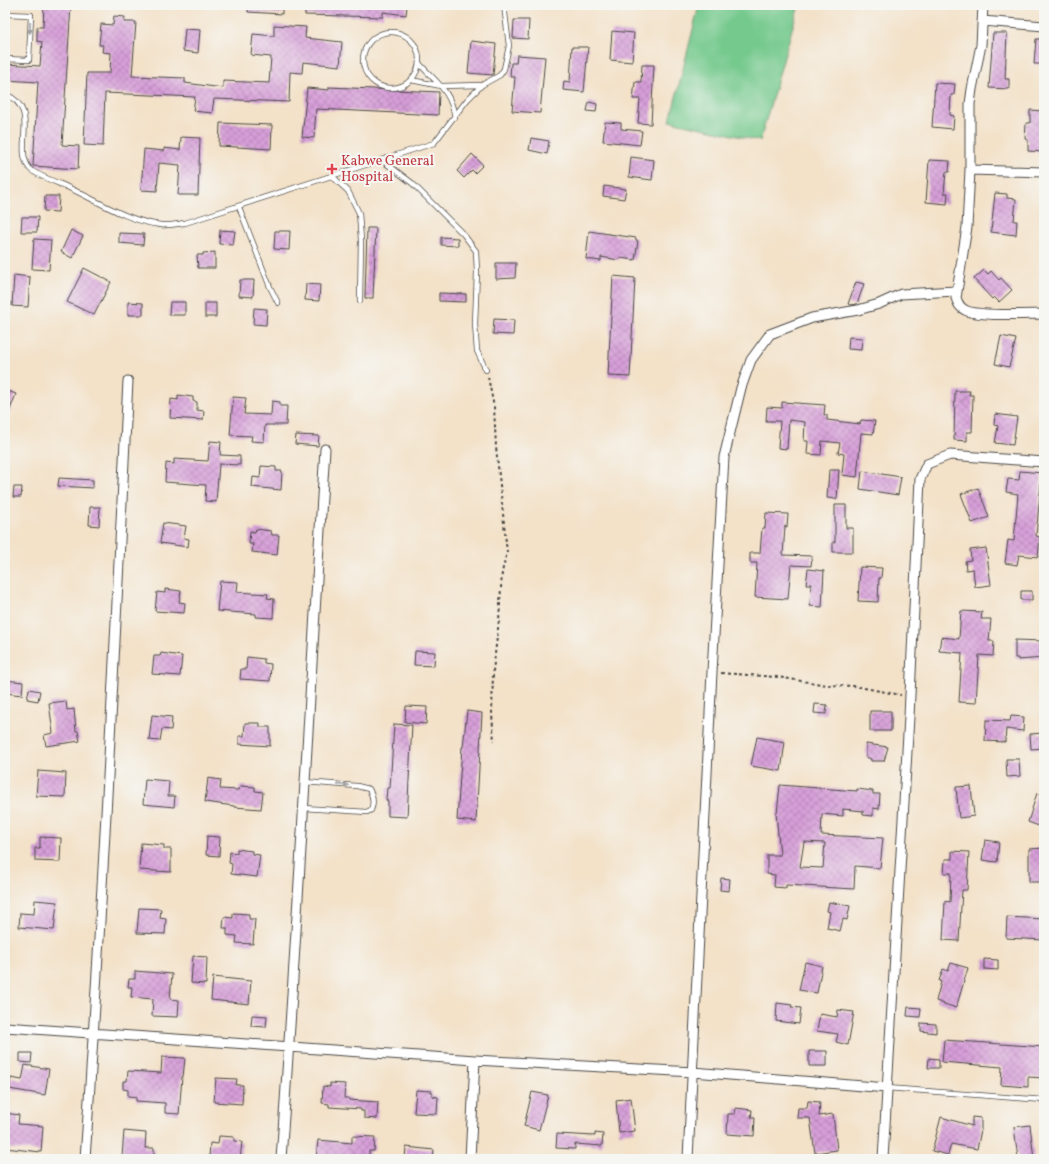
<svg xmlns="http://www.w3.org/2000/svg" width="1049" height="1164" font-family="Vollkorn,serif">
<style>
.garden{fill:#75c98d;stroke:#507a5c}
.building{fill:url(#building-cross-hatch);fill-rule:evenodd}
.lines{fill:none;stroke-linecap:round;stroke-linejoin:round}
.lane-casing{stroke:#494643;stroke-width:6}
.street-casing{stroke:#494643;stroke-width:11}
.path{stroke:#494643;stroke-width:2;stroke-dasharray:3 3;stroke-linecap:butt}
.lane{stroke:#fff;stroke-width:4.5}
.street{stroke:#fff;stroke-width:9}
.oneway{fill:#a0a0a0}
.health-dot{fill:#e0444e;stroke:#f6f6f2;stroke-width:1.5}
.labels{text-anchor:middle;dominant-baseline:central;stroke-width:4;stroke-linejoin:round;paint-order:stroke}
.health-label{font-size:14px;fill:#be3a42;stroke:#f6f6f2;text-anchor:start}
</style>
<defs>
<pattern id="building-cross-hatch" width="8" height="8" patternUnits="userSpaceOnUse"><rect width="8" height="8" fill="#d79fd9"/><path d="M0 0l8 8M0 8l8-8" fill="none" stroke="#af82b0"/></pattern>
</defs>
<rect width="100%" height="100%" fill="#f6f6f2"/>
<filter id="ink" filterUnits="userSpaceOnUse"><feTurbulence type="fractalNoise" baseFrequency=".025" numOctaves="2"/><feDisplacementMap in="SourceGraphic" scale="8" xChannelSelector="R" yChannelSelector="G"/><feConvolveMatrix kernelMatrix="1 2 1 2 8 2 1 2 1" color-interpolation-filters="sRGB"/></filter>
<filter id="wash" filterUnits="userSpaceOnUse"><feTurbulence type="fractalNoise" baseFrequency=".012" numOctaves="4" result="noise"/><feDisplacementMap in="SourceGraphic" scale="16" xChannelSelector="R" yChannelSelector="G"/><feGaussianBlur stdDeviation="0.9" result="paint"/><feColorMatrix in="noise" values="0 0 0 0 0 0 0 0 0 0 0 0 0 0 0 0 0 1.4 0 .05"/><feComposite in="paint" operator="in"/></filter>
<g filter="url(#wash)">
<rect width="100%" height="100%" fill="#f3e1c8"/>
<path class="garden" d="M699 5H799L760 141 670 121Z"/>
<g id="blocks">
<path class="building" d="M44 5H71L62 145 79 146 78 169 33 166 38 82 5 80V64L40 66 42 42 37 41V27H43Z
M248 5H282V14L248 12Z
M305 5H400L407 6 406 15 383 12V17L305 15Z
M114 16 125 17 124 22H136L132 76 185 78V83L223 88V81L269 83 271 57 251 55 253 34 274 36V25L306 27 305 38 342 42 340 66 303 62 302 73 290 72 289 102 214 99 212 113 193 111 195 97 105 93 103 146 84 145 87 73H110L111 53 102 52 103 45H99L101 24 113 25Z
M514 20H529L528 39 513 38Z
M185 29 200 30 198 53 183 51Z
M612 31 634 33 632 62 610 60Z
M993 33H1007L1005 79H1009V89L989 88Z
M1036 39H1044V64H1034Z
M471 41 496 44 493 75 468 73Z
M572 47H588L584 92 563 90 564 81 570 82Z
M517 55 545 57 540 113 512 111 515 77H510L511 63H516Z
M642 65H654L651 124 638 123 640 99H633L635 82H641Z
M935 83 955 84 954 95H951L950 115 954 116 953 129 932 127Z
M329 87 439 92 438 115 316 109 314 138 302 137 307 88 329 90Z
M589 102 597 104 596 112 587 111Z
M1030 110 1044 111V142H1043V152L1028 151V140L1025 139 1026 123H1030Z
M605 122 621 123V129L642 131 640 145 603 141Z
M220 123 272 125 271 149 219 146Z
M181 137 200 138 198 195H178L180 165 159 163 157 191 141 190 144 149 164 151V148L180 150Z
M531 138 549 141 547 154 529 150Z
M472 154 483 165 475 173 472 170 464 178 457 171Z
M631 157 654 160 652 180 629 177Z
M929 160 950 161 949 172H946L944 193H948L947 204 926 202Z
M604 186 626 189 624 199 603 196Z
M995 193 1007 194V198L1016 199 1014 221H1017L1016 235 991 232Z
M45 196H59L58 212 44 211Z
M22 217H38L37 232H21Z
M367 228H376L373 298H365Z
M71 230 83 236 72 258 61 252Z
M220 230 235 231 233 245 219 244Z
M275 231H290L289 250 274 249Z
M589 231 636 238V240L638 241 635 260 620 258 619 260 601 257V261L586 259Z
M119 233 144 234 143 245 119 243Z
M441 237 458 238V246L441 245Z
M34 239 51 240 49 270 32 269Z
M215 252V268H198L197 255H203V253Z
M496 263H516L515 278 496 279Z
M84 268 111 282 94 315 67 302Z
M984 270 988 274 991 271 999 280 1001 278 1012 290 999 302 994 297 992 299 974 279Z
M14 275 30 277 28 307 12 306Z
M613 276 635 278 630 377 608 376Z
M240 280H254L253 297 239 296Z
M856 282 864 284 857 304 851 305 848 304Z
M306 284 320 285 319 301 305 300Z
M439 293 466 294V302L439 301Z
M128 302 143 303V315H128Z
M170 302H185V315H169Z
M205 303H216V317H205Z
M254 308 267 309 266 325 253 324Z
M494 319 514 320 513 335 493 334Z
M1001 336 1016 339 1009 367 995 364Z
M849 337 862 338 861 350 848 349Z
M5 390 16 394 6 420H5Z
M955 391H970L969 395H973L972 432H967V441L954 440Z
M178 395 193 397V401L197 402V410L204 411 203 420 170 418 171 399 178 400Z
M233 397 246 398 244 414 271 415 272 401 280 402V406H287L286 425H265L264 442 251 441 252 436 230 435Z
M782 402 825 405 824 415H827V420L860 424 861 420 875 421 873 434 861 433 857 477 842 475 844 454 838 453 840 443 822 441 821 455 807 454 808 441H804L805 422 789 420 787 449 778 448 780 421H766L767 407 782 408Z
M995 414 1017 417 1013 445 995 443 998 426 994 425Z
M296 435 319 436 318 446 295 444Z
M210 441 221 442 220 455 240 456V465L219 464 216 502 205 501 206 485 165 482 166 463 174 464V459L208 461Z
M261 466 276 467V471H282L281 490 252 487 253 477 260 478Z
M829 470H839L837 499 827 498Z
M862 471 901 477 898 495 860 489Z
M1020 471 1042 473 1036 536 1040 537 1038 557 1019 555 1017 565 1005 563 1008 540 1014 541 1018 494 1006 492 1008 479 1019 480Z
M59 478 93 480V488L58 486Z
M14 487H22L21 497H13Z
M978 488 989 517 972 523 961 494Z
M835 505H846V528H853V552H833V542H835Z
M90 507H100L99 526 89 525Z
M766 513 788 514 787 527 785 526 783 555 812 556 811 566 791 565 788 599 755 597 757 563H750V553H760L762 528H765Z
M163 523 186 526 184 538 189 539 188 547 160 543Z
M256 529 271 531 272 535H279L277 555 252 552 253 544H249L250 531 255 532Z
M986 548 991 585 975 587 973 569 966 570 965 561 971 560 970 550Z
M860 567 882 568 881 578H879L878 602 858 601Z
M808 569 824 571 822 607 810 606 811 584H806Z
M220 581 238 582 237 592 268 594 267 598 274 599 273 618 256 617V614L217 611Z
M165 589 181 591 179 602 185 603 184 613 155 611 157 592 165 593Z
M1021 591H1032V600H1021Z
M961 611 982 612 981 619H991L989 641H994L993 656 979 655 976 703 959 702 962 653 939 651 941 637 959 639Z
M1015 640 1044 641V658L1018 660V658H1015Z
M415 651 435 652 434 666 414 665Z
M161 653 182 656 180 676 152 674 154 656H160Z
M247 657 264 659V663L271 664 270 681 240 679 241 669H246Z
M5 680 23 682 22 695 5 693Z
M29 689 40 691 38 701 27 699Z
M66 701 67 710 74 709 76 731H78L80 741 46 746 44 735 53 733 49 703Z
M815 704 827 705 826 714 814 713Z
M406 706 427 707 426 724 405 722Z
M467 711 482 713 476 822 457 820 462 747H463Z
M870 711H891V731H870Z
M152 715 172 717 171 730 162 729 160 741 149 740Z
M1011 716 1024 717 1023 731 1006 729 1005 742 985 741 986 720 1010 721Z
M245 723H260V727H270V746L239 744V736H244Z
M394 724 412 725 407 817 388 816V801L386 800 387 788H390Z
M1044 733V748L1031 749 1030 734Z
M757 737 785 742 781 771 751 766Z
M866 744 888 747 884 761H871V759L866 757Z
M1006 759H1019L1020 776 1007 777Z
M38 771 66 773 65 797 36 796Z
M208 778 221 780 220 789 239 790 240 786 255 787V791L263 792 261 809 234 807V806L205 802Z
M145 779 169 781 168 796H175L174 807 143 804Z
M780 785 857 791V789L873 791V794H880L879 809 873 808V816L863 815V811L843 809V816L822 814 821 835 883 838 880 868 855 866 854 889 786 885V888L774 887 775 875 767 874V855H780L776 813H777ZM804 842 825 843 823 868 800 867Z
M971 786 974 816 959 818 956 787Z
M1037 793 1044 796V828L1028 822Z
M207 836 220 837 219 856 206 855Z
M40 837 61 838 60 862 35 861V848H40Z
M985 840 999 842 997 862 982 860Z
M141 843 164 845V849H171V872L139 870Z
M1044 848V882H1029V849Z
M237 849 252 851V854L260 855 257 877 231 874 232 864 229 863 230 852 237 853Z
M952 851 969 852 967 890H962L959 941 943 940 945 901 950 902 951 873H944L945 859H952Z
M721 878 730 879 729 891 720 890Z
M35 900 57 902 54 930 19 927 20 913 34 914Z
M829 902 850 906 847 920 843 919 840 931 827 928 830 912 827 911Z
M139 908 161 909 160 918 166 919 165 934 137 933Z
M233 913 249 914V919H255L253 944 236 943 237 936 227 935V928H223L224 917 233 918Z
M1007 917 1044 919V940L1006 938Z
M193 956 207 957 206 984 191 983Z
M984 959 998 960V970L984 969Z
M805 962 822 966 817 993 799 990Z
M951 963 968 968 956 1008 936 1001 941 982 939 981 943 969 948 971Z
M135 971 172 974 170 999 179 1000 178 1017 152 1016 153 999 131 997 132 987H128L129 979H135Z
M213 977 251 981 249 1004 211 1000Z
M777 1003 792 1005 791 1007 801 1008 799 1024 776 1021Z
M908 1007 921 1008 920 1017 907 1016Z
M838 1010 854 1012 848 1045 836 1042 838 1034 817 1031 820 1014 837 1017Z
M252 1015 267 1016 266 1027 251 1026Z
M921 1023 936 1024V1033L921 1031Z
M944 1040 1044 1047V1078L1028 1077V1087L1001 1085 1002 1067 942 1062Z
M809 1051H827V1066H809Z
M20 1053H32L31 1063 20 1062Z
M162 1057 185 1058 183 1077H182L179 1114 165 1113V1103L136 1101V1097L128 1096V1090L123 1089V1081H127L128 1071 161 1073Z
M929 1058 939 1059V1068H928Z
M25 1065 49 1069 45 1095 9 1089 11 1078 22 1080Z
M216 1078 237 1079 236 1085H243L242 1104 214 1102Z
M330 1083 345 1084 344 1098H349V1100L378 1102 377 1119 364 1118V1111H361V1109L329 1107V1104L322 1103 323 1086 330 1087Z
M416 1090 432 1091V1096L438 1097 437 1114 414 1113Z
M532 1092 548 1095 539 1130 524 1126Z
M631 1098 635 1131 619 1133 616 1100Z
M808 1101 820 1102 819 1116 833 1114 837 1150 815 1153 810 1118H797L798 1108H807Z
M736 1108 752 1110 751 1117H755L754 1136 727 1134 728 1114H735Z
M5 1113 19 1115 18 1124 43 1126 41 1152 5 1148 8 1122H5Z
M941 1117 972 1126V1117L981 1118V1130L977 1149 951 1144 948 1155 932 1151Z
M1030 1125 1034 1159H1018L1014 1127Z
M124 1131 146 1133 145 1148H154V1159L122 1157Z
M595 1133 603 1134 602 1146 575 1144V1149L556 1148 557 1134 595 1136Z
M219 1136 234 1137V1141L242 1142 240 1159H209L210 1143 218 1144Z
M352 1136 375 1137 374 1151H369V1159H316L318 1140 352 1143Z
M406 1147 434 1150 433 1159 405 1158Z"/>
</g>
</g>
<g filter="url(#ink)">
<use href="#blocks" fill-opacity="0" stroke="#494643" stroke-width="1"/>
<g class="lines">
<defs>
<path id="lane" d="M5 14 31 15 29 60 5 59
M363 60a28 28 0 1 1 56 0a28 28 0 1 1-56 0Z
M419 63C436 83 450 89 455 117
M411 80 441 86 482 85
M5 94C42 109 12 148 30 169 34 174 58 183 65 186 97 200 126 221 161 225 169 226 177 224 185 223L434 143 467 100 482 85 500 75 504 69 509 46 504 5
M383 161 412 183 464 235 476 251 477 272 475 324 477 351 486 370
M333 177 348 191 359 213 361 240 360 301
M239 207 270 287 278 303
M303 808 367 812 371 810C374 803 373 796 369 789L357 786 304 782
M887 1088 1044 1100"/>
<path id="street" d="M983 5 981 45 972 89 970 104V170L967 227 956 298C958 303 959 307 965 310 978 317 1027 314 1044 314
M982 21 1044 26
M970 170 1044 172
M5 1027 475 1060 693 1072 887 1088
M85 1159C103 900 115 640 128 381
M281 1159C298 922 310 685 325 449
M470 1159 475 1060
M688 1159 712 672 724 457 741 388 751 360 770 334 812 318 858 310 879 304 901 294 956 291
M883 1159 909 717 920 479 927 464 950 455 1044 462"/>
</defs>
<use href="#lane" class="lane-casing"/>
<use href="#street" class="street-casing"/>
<path class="path" d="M488 377 494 407 496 447 507 552 502 572 499 620 493 671 492 714 494 741
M721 673 777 677 827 685 854 686 901 695"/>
<use href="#lane" class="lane"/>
<use href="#street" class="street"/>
</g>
<defs><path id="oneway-solid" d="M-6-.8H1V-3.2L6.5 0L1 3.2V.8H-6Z"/></defs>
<g class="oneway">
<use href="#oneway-solid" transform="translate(30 28) rotate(92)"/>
<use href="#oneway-solid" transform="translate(343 785) rotate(4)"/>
</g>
</g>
<path class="health-dot" d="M330 163h4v4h4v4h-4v4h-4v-4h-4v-4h4z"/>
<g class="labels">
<g class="health-label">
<text x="341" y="161">Kabwe General<tspan x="341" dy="16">Hospital</tspan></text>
</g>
</g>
<rect width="1049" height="1164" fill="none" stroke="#f6f6f2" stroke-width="20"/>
</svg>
